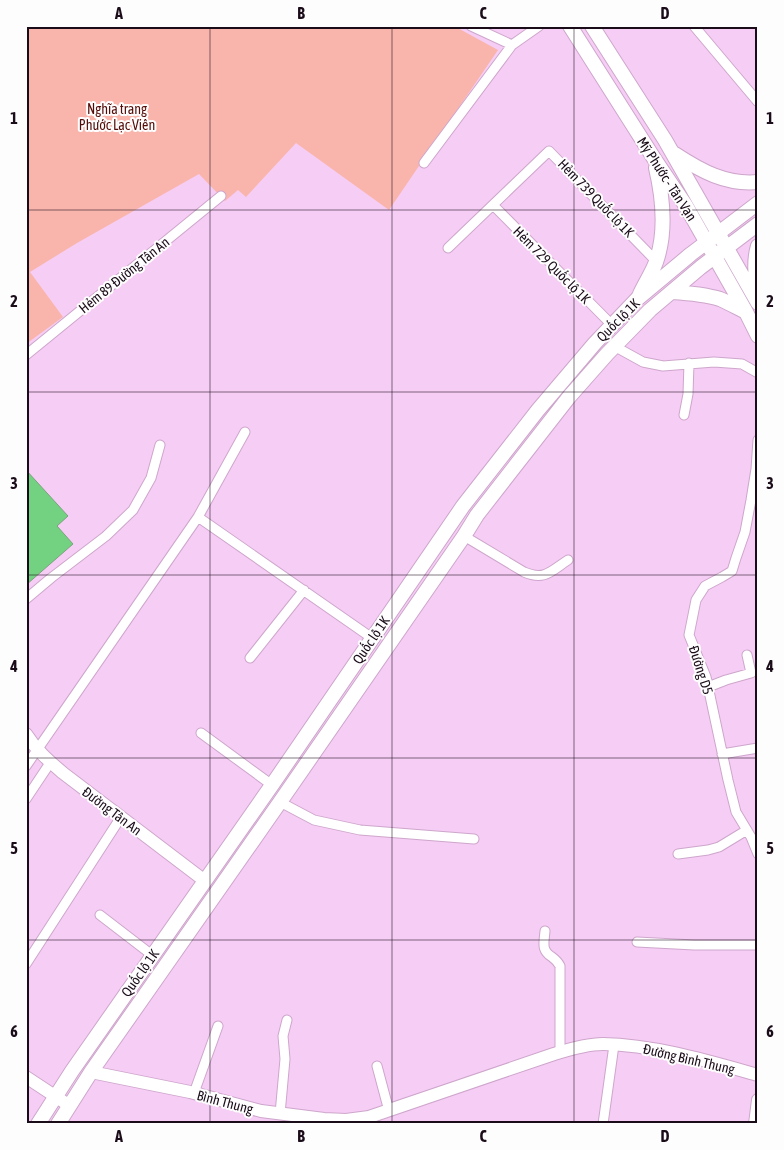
<svg xmlns="http://www.w3.org/2000/svg" width="784" height="1150" font-family="'Asap Condensed',sans-serif">
<style>
.green{fill:#f9b5ac}
.building{fill:#73d182;stroke:#7aa37e}
.lines{fill:none;stroke-linecap:round;stroke-linejoin:round}
.street-casing{stroke:#cea6cc;stroke-width:11}
.secondary-casing{stroke:#cea6cc;stroke-width:14}
.primary-casing{stroke:#cea6cc;stroke-width:16}
.street{stroke:#fff;stroke-width:9}
.secondary{stroke:#fff;stroke-width:12}
.primary{stroke:#fff;stroke-width:14}
.grid{fill:none;stroke:#1a0c19;stroke-width:1;stroke-opacity:0.55}
.labels{text-anchor:middle;dominant-baseline:central;stroke-width:4;stroke-linejoin:round;paint-order:stroke}
.park-label{font-size:14px;fill:#540c0a;stroke:#fdfdfd}
.street-label{font-size:14px;fill:#1a0c19;stroke:#fdfdfd}
.neatline{fill:none;stroke:#1a0c19;stroke-width:2}
.grid-label{font-size:16px;text-anchor:middle;font-weight:bold;fill:#1a0c19}
</style>
<rect width="100%" height="100%" fill="#f6cdf4"/>
<path class="green" d="M26 26H454L498 50 389 210 296 143 246 197 238 190 225 201 199 174 77 243 30 272 63 317 26 344Z"/>
<path class="building" d="M26 470 68 516 57 526 73 544 26 585Z"/>
<g class="lines">
<defs>
<path id="street" d="M471 26 512 45 539 26
M694 26 758 102
M424 163 512 45
M493 205 612 325
M448 248 549 151 656 261
M614 346 643 362 663 366 714 362 742 364 758 373
M26 355 221 196
M684 415 688 394 689 363
M758 440 756 469 751 500 745 532 736 558 732 571 722 577 705 586 696 600 689 635 706 677 728 780 736 812 751 837 758 854
M198 517 372 638
M464 536 524 572C545 581 551 571 568 560
M26 599 51 578 106 536 133 510 151 478 160 445
M250 658 304 590
M708 687 726 680 751 673 747 655
M201 733 272 785
M722 754 758 748
M26 766 198 517 245 432
M26 799 50 763
M280 802 314 820 360 830 474 839
M678 854 708 850 719 847 747 830
M100 915 152 955
M545 931C544 943 541 950 552 957 556 960 558 962 560 966V1052
M637 942 694 945H758
M26 964 121 817
M377 1066 389 1111
M194 1093 218 1026
M280 1114 285 1059 283 1036 287 1020
M603 1124 614 1045"/>
<path id="secondary" d="M26 734C36 750 49 761 63 773L205 881
M91 1072 190 1092 261 1111 324 1119 346 1120 369 1117 554 1054C570 1049 587 1044 603 1044 655 1045 708 1061 758 1075
M26 1077 70 1106
M755 1124 758 1100"/>
<path id="primary" d="M570 26 655 160 686 206 746 312 758 336
M592 26 665 140 758 303
M675 154C701 171 726 185 758 182
M758 246C753 262 756 279 758 296
M672 292C688 293 704 294 720 299 729 303 738 308 746 312
M640 294C645 283 652 273 656 262 667 231 663 198 656 168
M38 1124 72 1071 272 785 463 506 538 410 595 343 637 299 691 254 758 203
M58 1124 91 1072 159 975 280 802 464 536 477 515 569 397 607 354 650 310 701 267 758 224"/>
</defs>
<use href="#street" class="street-casing"/>
<use href="#secondary" class="secondary-casing"/>
<use href="#primary" class="primary-casing"/>
<use href="#street" class="street"/>
<use href="#secondary" class="secondary"/>
<use href="#primary" class="primary"/>
</g>
<path class="grid" d="M210 26V1124M392 26V1124M574 26V1124M26 210H758M26 392H758M26 575H758M26 758H758M26 940H758"/>
<g class="labels">
<g class="park-label">
<text x="117" y="109">Nghĩa trang<tspan x="117" dy="16">Phước Lạc Viên</tspan></text>
</g>
<g class="street-label">
<text transform="translate(667 179) rotate(57)">Mỹ Phước - Tân Vạn</text>
<text transform="translate(596 198) rotate(46)">Hẻm 739 Quốc lộ 1K</text>
<text transform="translate(552 265) rotate(45)">Hẻm 729 Quốc lộ 1K</text>
<text transform="translate(124 275) rotate(-39)">Hẻm 89 Đường Tân An</text>
<text transform="translate(618 320) rotate(-45)">Quốc lộ 1K</text>
<text transform="translate(371 640) rotate(-56)">Quốc lộ 1K</text>
<text transform="translate(701 670) rotate(72)">Đường D5</text>
<text transform="translate(112 811) rotate(37)">Đường Tân An</text>
<text transform="translate(140 973) rotate(-55)">Quốc lộ 1K</text>
<text transform="translate(689 1059) rotate(13)">Đường Bình Thung</text>
<text transform="translate(225 1102) rotate(15)">Bình Thung</text>
</g>
</g>
<rect width="784" height="1150" fill="none" stroke="#fdfdfd" stroke-width="55"/>
<rect x="28" y="28" width="728" height="1094" class="neatline"/>
<g class="grid-label">
<text x="119" y="19">A</text>
<text x="301" y="19">B</text>
<text x="483" y="19">C</text>
<text x="665" y="19">D</text>
<text x="14" y="124">1</text>
<text x="770" y="124">1</text>
<text x="14" y="307">2</text>
<text x="770" y="307">2</text>
<text x="14" y="489">3</text>
<text x="770" y="489">3</text>
<text x="14" y="672">4</text>
<text x="770" y="672">4</text>
<text x="14" y="854">5</text>
<text x="770" y="854">5</text>
<text x="14" y="1037">6</text>
<text x="770" y="1037">6</text>
<text x="119" y="1142">A</text>
<text x="301" y="1142">B</text>
<text x="483" y="1142">C</text>
<text x="665" y="1142">D</text>
</g>
</svg>
